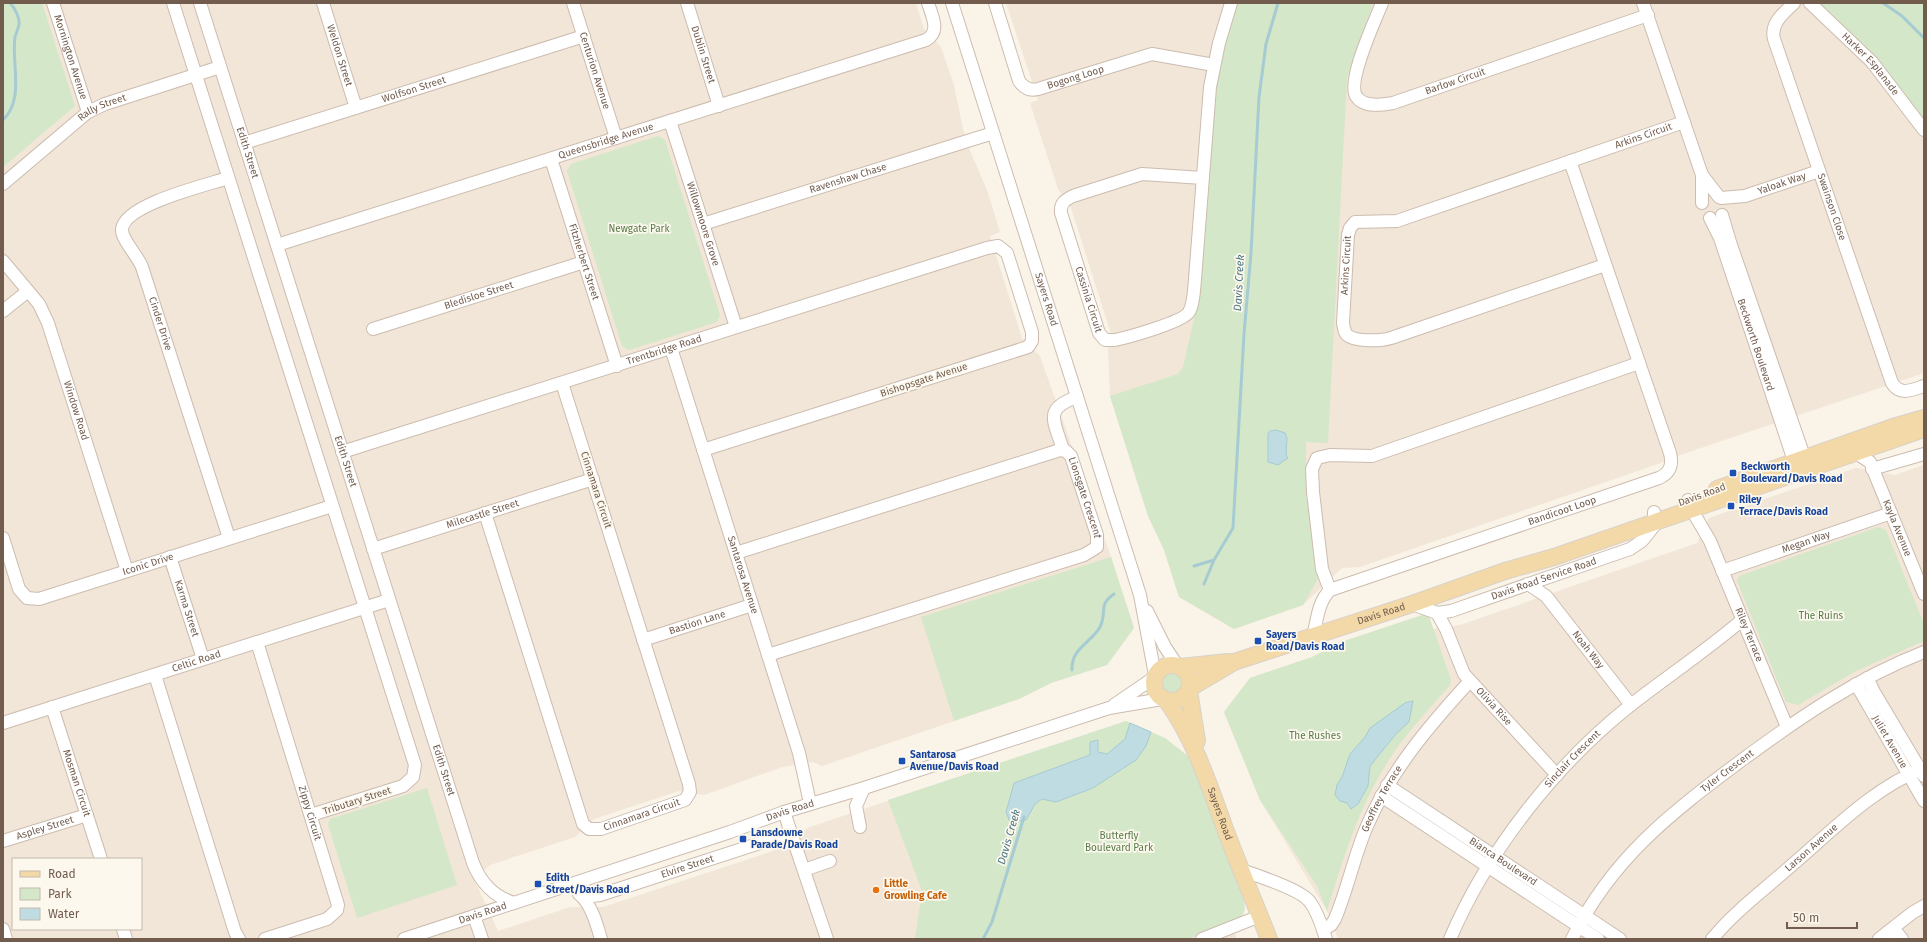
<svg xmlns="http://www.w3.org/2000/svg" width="1927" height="942" font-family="'Fira Sans',sans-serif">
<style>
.residential{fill:#f1e6d7;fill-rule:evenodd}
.green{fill:#d4e7c8}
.water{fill:#bedce2;stroke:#a6cbd3}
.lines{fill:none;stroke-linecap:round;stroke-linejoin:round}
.stream{stroke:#a6cbd3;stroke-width:3}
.minor-casing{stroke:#ccbcaf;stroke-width:14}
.major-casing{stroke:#d8d1cd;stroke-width:18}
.minor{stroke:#fff;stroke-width:12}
.major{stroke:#f3d9a7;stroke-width:16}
.transit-dot{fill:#1a4fb4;stroke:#fdf8ee;stroke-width:1.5}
.food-dot{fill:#e8710a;stroke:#fdf8ee;stroke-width:1.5}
.labels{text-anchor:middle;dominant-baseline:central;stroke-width:3.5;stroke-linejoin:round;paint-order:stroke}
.street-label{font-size:10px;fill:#725c4e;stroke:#fdf8ee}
.park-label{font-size:10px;fill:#587c4b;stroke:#fdf8ee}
.transit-label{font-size:10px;font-weight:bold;fill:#164399;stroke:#fdf8ee;text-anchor:start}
.food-label{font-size:10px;font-weight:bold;fill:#c56008;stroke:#fdf8ee;text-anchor:start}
.water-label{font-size:11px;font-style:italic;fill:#4a7984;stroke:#fdf8ee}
</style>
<rect width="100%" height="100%" fill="#faf4e8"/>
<path class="residential" d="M3 3H916L924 29 941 47 954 85 963 129 971 153 987 190 1000 232 990 236 1022 338 1040 356 1111 557 1134 628 1107 665 1051 683 1019 699 822 766 813 762 782 767 704 795 679 791 594 819 575 837 490 865 474 879 498 931 570 907H603L785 847 807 828 1126 721 1169 741 1239 888 1244 902 1245 909 1243 915 1230 922 1237 939H3ZM13 859H141V929H13Z
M1006 3H1924V373L1683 454 1658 464 1360 567 1342 568 1303 605 1234 629 1179 597 1164 550 1148 516 1110 396 1108 349 1111 334 1071 208 1058 189 1030 103 1038 100Z
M1924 465V939H1338L1327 911 1260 800 1224 712 1250 678 1312 657 1341 642 1460 625 1697 543 1709 518 1856 468 1895 475Z"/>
<path class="green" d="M3 3H42L75 106 3 167Z
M1236 3H1373L1347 78 1328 443 1306 442V493L1318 579 1303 605 1234 629 1179 597 1164 550 1148 516 1110 396 1178 374 1183 367 1199 297 1216 82Z
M1816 3H1924V122L1890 74 1884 72 1867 49 1827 9Z
M658 136 665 140 720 315 717 322 629 350 622 346 567 171 571 164Z
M1878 527 1886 530 1924 624V641L1856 671 1798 705 1786 702 1737 581 1739 576Z
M1111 557 1134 628 1107 665 1051 683 1019 699 954 721 921 617Z
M1428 613 1451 680 1450 685C1431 707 1409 730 1392 755 1360 803 1344 856 1327 911L1317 886 1260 800 1224 712 1250 678 1312 657 1341 642Z
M1162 683a11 11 0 1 1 22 0a11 11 0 1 1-22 0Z
M1126 721 1165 738 1192 759 1244 902C1246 910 1244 915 1237 919L1188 939H915L922 891 888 800Z
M427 788 457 885 357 918 328 824 330 819Z"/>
<path class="water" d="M1276 430 1285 433 1287 438 1286 455 1288 458 1278 465 1268 462V434L1270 431Z
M1413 701 1409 722 1396 734 1370 766 1368 786 1358 804 1351 809 1347 803 1340 801 1335 795 1337 785 1342 777 1350 754 1365 737 1370 728 1405 703Z
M1130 723 1151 732 1146 746 1136 760 1093 788 1056 802 1042 799 1035 804 1026 820 1010 822 1006 812 1014 783 1090 755V742L1098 740V752L1107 754 1125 739Z"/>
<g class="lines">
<path class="stream" d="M1883 3 1902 16 1924 38
M3 120C25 99 11 63 15 37 16 33 18 29 19 25 20 18 15 8 10 3
M1194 566 1214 560
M1204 584 1214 560 1233 528 1244 334 1251 253 1259 97 1266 44 1278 3
M1072 670C1071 648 1091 643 1100 627 1108 611 1097 606 1114 594
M983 939 992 922 1024 817"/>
<defs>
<g id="minor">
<path id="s1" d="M53 3 88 112"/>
<path d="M173 3 415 765 413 777 403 786 311 815"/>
<path id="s2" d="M200 3 473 863C481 883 493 896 514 903"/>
<path id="s3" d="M323 3 356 108"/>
<path id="s4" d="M573 3 616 138"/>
<path id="s5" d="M687 3 719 106"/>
<path id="s6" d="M952 3 1140 595 1155 675"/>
<path id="s7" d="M995 3 1019 81C1024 88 1030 91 1038 89L1152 54 1214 65"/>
<path id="s8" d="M1382 3C1375 21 1347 80 1356 96 1363 108 1382 105 1393 103L1648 15"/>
<path d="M1643 3 1702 175V203"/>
<path id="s9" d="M1794 3C1784 13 1770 23 1774 39L1892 383C1900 396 1912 390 1924 386"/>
<path id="s10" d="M1810 3 1872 62 1924 130"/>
<path id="s11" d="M670 121 736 327"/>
<path id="s12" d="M244 143 584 36"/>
<path id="s13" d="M551 159 617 366"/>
<path d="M1702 175 1719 197"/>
<path id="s14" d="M228 178C207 185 125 204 122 229 121 239 138 256 142 267L229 538"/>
<path id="s15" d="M1203 178 1142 174 1073 196C1065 200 1060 203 1061 213L1099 333 1105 340H1115C1129 337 1183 322 1189 312 1194 304 1194 289 1195 279L1210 87 1219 43 1231 3"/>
<path id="s16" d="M3 184 88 112 105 104 220 67"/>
<path id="s17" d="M1721 198 1745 196 1819 171"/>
<path d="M1722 215 1730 242 1807 465"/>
<path id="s18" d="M1710 218 1720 238 1797 470"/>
<path id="s19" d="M703 224 993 133"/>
<path id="s20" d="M277 245 926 40C941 32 932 16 928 3"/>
<path id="s21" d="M3 261 39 304 48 323 127 571"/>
<path id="s22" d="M1605 265 1391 338C1381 341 1355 342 1347 335 1344 332 1344 328 1343 323L1348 235 1350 228 1355 222 1397 221 1684 122"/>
<path d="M3 311 28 291"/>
<path id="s23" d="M373 329 584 262"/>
<path id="s24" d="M671 348 799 753 810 803"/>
<path d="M1063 450C1055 422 1042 409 1077 397"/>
<path id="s25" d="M342 452 987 248 998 246 1007 253 1032 332V341L1028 347 703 450"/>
<path id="s26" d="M1856 453 1870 462 1924 594"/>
<path d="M1872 469 1924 454"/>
<path id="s27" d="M1688 500 1693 512 1710 541 1787 727"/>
<path id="s28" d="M485 513 583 824 589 829H601L685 800 690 792 689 784 562 383"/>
<path id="s29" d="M3 538 19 589 27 598 39 599 332 506"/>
<path id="s30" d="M373 549 593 479"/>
<path id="s31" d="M736 553 1060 450 1066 451 1071 456 1097 535V547L1084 555 768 655"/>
<path id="s32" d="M170 557 203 659"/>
<path id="s33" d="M1722 571 1891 513"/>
<path id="s34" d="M1528 584 1546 596 1631 705"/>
<path d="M1330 590 1322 569 1313 492 1312 469 1317 458 1330 455 1372 456 1639 363"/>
<path id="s35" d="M1412 604 1437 613 1451 611 1630 549 1642 541 1654 526V512"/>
<path d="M1147 611 1165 647 1177 665"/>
<path id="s36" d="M1437 613 1446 629 1464 674 1557 775"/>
<path id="s37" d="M1313 637C1317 620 1318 602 1330 590L1659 478C1670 473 1673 465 1670 453L1570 161"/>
<path id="s38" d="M643 640 752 605"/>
<path id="s39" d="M257 642 338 905 337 910 327 919 265 939"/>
<path d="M155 675 235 932 239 939"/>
<path d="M1867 678 1874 692 1924 776"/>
<path id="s40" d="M1856 684 1924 801"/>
<path d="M1114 705 1155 677"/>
<path id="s41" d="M52 707 101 859"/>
<path id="s42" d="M3 723 389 600"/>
<path id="s43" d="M1387 785 1620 939"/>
<path d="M1381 796 1598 939"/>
<path d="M784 812 827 939"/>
<path d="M860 827 856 806 864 788"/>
<path id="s44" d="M3 841 87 815"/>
<path d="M804 870 830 861"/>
<path d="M1241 870C1256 875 1302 890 1310 902 1318 912 1322 927 1326 939"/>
<path d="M579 894C591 903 597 925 601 939"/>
<path id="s45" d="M583 897 600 895 791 833"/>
<path d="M474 916 482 939"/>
<path d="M3 929 6 939"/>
<path d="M123 929 126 939"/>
<path id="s46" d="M1323 930 1331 925 1335 919C1348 888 1354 856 1367 826 1391 770 1429 726 1469 682"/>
<path d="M1889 931 1898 934 1902 939"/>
<path id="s47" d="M404 939 730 832 784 812 864 788 1109 708 1162 699"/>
<path d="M1202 939 1260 916"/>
<path id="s48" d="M1450 939C1488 850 1556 764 1632 704 1668 676 1707 650 1742 620"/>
<path id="s49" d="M1572 939C1612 858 1671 813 1742 760 1799 718 1857 678 1924 652"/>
<path id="s50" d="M1712 939C1735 911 1765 889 1792 865 1833 830 1873 788 1924 768"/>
<path d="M1879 939 1912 913 1924 906"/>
</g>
<g id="major">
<path d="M1717 489 1893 427 1924 418"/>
<circle cx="1172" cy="683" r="18"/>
<path d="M1180 667 1228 662"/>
<path id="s51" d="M1190 688 1234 662 1412 604 1505 571 1554 557 1924 429"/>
<path d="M1189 691 1197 741"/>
<path id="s52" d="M1167 701C1194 739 1208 782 1224 826 1238 864 1254 901 1269 939"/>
</g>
</defs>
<use href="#minor" class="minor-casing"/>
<use href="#major" class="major-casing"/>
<use href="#minor" class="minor"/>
<use href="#major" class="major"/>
</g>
<g class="transit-dot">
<rect x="1729" y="469" width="8" height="8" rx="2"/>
<rect x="1727" y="502" width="8" height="8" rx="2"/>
<rect x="1254" y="637" width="8" height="8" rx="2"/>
<rect x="898" y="757" width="8" height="8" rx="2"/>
<rect x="739" y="835" width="8" height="8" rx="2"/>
<rect x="534" y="880" width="8" height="8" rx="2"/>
</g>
<circle class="food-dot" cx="876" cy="890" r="4"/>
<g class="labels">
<g class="street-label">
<text stroke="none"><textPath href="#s5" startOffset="54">Dublin Street</textPath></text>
<text stroke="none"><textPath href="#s3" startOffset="55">Weldon Street</textPath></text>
<text stroke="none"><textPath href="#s1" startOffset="57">Mornington Avenue</textPath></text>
<text stroke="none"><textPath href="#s10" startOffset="86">Harker Esplanade</textPath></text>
<text stroke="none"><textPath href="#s4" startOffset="71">Centurion Avenue</textPath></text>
<text stroke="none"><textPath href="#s7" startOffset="143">Bogong Loop</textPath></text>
<text stroke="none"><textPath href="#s8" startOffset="204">Barlow Circuit</textPath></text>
<text stroke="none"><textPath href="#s12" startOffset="178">Wolfson Street</textPath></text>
<text stroke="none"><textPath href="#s16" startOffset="126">Rally Street</textPath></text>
<text stroke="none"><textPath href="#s22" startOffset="690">Arkins Circuit</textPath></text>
<text stroke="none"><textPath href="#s20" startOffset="345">Queensbridge Avenue</textPath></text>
<text stroke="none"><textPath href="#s2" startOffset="157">Edith Street</textPath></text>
<text stroke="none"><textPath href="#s19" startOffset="152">Ravenshaw Chase</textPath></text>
<text stroke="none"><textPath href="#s17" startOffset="63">Yaloak Way</textPath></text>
<text stroke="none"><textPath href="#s9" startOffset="221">Swainson Close</textPath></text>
<text stroke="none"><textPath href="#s11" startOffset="108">Willowmoore Grove</textPath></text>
<text stroke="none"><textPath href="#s13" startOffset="108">Fitzherbert Street</textPath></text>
<text stroke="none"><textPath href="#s22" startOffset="342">Arkins Circuit</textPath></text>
<text stroke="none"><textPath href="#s23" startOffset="111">Bledisloe Street</textPath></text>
<text stroke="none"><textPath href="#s6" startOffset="311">Sayers Road</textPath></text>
<text stroke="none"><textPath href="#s15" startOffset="247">Cassinia Circuit</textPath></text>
<text stroke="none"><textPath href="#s14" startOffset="224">Cinder Drive</textPath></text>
<text stroke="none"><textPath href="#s18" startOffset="135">Beckworth Boulevard</textPath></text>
<text stroke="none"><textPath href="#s25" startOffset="338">Trentbridge Road</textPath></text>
<text transform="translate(924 380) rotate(-18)">Bishopsgate Avenue</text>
<text stroke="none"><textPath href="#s21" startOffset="169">Window Road</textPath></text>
<text stroke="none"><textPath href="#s2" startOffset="481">Edith Street</textPath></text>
<text transform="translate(596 490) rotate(72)">Cinnamara Circuit</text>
<text transform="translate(1702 495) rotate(-20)">Davis Road</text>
<text stroke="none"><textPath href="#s31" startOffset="397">Lionsgate Crescent</textPath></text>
<text stroke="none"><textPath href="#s37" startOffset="296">Bandicoot Loop</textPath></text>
<text stroke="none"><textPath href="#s30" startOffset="115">Milecastle Street</textPath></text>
<text stroke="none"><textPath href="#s26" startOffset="88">Kayla Avenue</textPath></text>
<text stroke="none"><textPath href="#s33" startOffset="89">Megan Way</textPath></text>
<text stroke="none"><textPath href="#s29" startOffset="192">Iconic Drive</textPath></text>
<text stroke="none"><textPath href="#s24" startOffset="238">Santarosa Avenue</textPath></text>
<text stroke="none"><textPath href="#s35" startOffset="139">Davis Road Service Road</textPath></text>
<text stroke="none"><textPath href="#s32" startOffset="54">Karma Street</textPath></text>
<text stroke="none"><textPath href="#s51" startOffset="206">Davis Road</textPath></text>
<text stroke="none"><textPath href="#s38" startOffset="57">Bastion Lane</textPath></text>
<text stroke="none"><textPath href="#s27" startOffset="148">Riley Terrace</textPath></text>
<text stroke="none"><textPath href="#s34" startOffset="90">Noah Way</textPath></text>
<text stroke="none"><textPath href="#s42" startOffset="203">Celtic Road</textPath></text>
<text stroke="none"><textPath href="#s36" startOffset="111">Olivia Rise</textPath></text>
<text stroke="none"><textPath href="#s40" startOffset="67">Juliet Avenue</textPath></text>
<text stroke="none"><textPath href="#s48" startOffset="219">Sinclair Crescent</textPath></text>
<text stroke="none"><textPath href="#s2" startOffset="805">Edith Street</textPath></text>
<text stroke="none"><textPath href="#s49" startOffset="231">Tyler Crescent</textPath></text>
<text stroke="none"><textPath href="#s41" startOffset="80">Mosman Circuit</textPath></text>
<text stroke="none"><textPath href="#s46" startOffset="146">Geoffrey Terrace</textPath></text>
<text transform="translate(357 801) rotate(-18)">Tributary Street</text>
<text stroke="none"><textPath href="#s47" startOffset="407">Davis Road</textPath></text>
<text stroke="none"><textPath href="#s39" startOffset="179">Zippy Circuit</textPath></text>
<text stroke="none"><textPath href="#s52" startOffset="125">Sayers Road</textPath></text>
<text stroke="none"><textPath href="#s28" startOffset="389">Cinnamara Circuit</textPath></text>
<text stroke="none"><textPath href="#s44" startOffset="44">Aspley Street</textPath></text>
<text stroke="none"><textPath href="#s50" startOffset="135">Larson Avenue</textPath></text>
<text stroke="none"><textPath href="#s43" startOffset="139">Bianca Boulevard</textPath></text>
<text stroke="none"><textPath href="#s45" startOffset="109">Elvire Street</textPath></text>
<text stroke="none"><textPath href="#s47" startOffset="83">Davis Road</textPath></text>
</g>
<g class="park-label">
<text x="639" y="229">Newgate Park</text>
<text x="1821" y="616">The Ruins</text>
<text x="1315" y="736">The Rushes</text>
<text x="1119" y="836">Butterfly<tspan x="1119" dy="12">Boulevard Park</tspan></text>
</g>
<g class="transit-label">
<text x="1741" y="467">Beckworth<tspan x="1741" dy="12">Boulevard/Davis Road</tspan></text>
<text x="1739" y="500">Riley<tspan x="1739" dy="12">Terrace/Davis Road</tspan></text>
<text x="1266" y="635">Sayers<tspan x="1266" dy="12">Road/Davis Road</tspan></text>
<text x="910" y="755">Santarosa<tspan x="910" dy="12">Avenue/Davis Road</tspan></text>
<text x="751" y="833">Lansdowne<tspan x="751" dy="12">Parade/Davis Road</tspan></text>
<text x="546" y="878">Edith<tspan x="546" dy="12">Street/Davis Road</tspan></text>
</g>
<g class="food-label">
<text x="884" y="884">Little<tspan x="884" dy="12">Growling Cafe</tspan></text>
</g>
<g class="water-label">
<text transform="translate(1239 283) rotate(-87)">Davis Creek</text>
<text transform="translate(1009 837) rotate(-74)">Davis Creek</text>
</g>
</g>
<rect width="1927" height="942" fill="none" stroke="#725c4e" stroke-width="8"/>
<rect x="12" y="858" width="130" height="72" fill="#fdf8ee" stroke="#c5baae"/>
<rect x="20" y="871" width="20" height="6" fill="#f3d9a7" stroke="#c5baae"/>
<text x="48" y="878" font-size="12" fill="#725c4e">Road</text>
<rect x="20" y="888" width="20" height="12" fill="#d4e7c8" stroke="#c5baae"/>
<text x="48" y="898" font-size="12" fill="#725c4e">Park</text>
<rect x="20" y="908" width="20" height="12" fill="#bedce2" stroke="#c5baae"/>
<text x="48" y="918" font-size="12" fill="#725c4e">Water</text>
<path d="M1787 922v6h70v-6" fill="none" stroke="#725c4e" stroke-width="2"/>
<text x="1793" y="922" font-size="12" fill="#725c4e" stroke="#fdf8ee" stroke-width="3" paint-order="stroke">50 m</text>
</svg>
